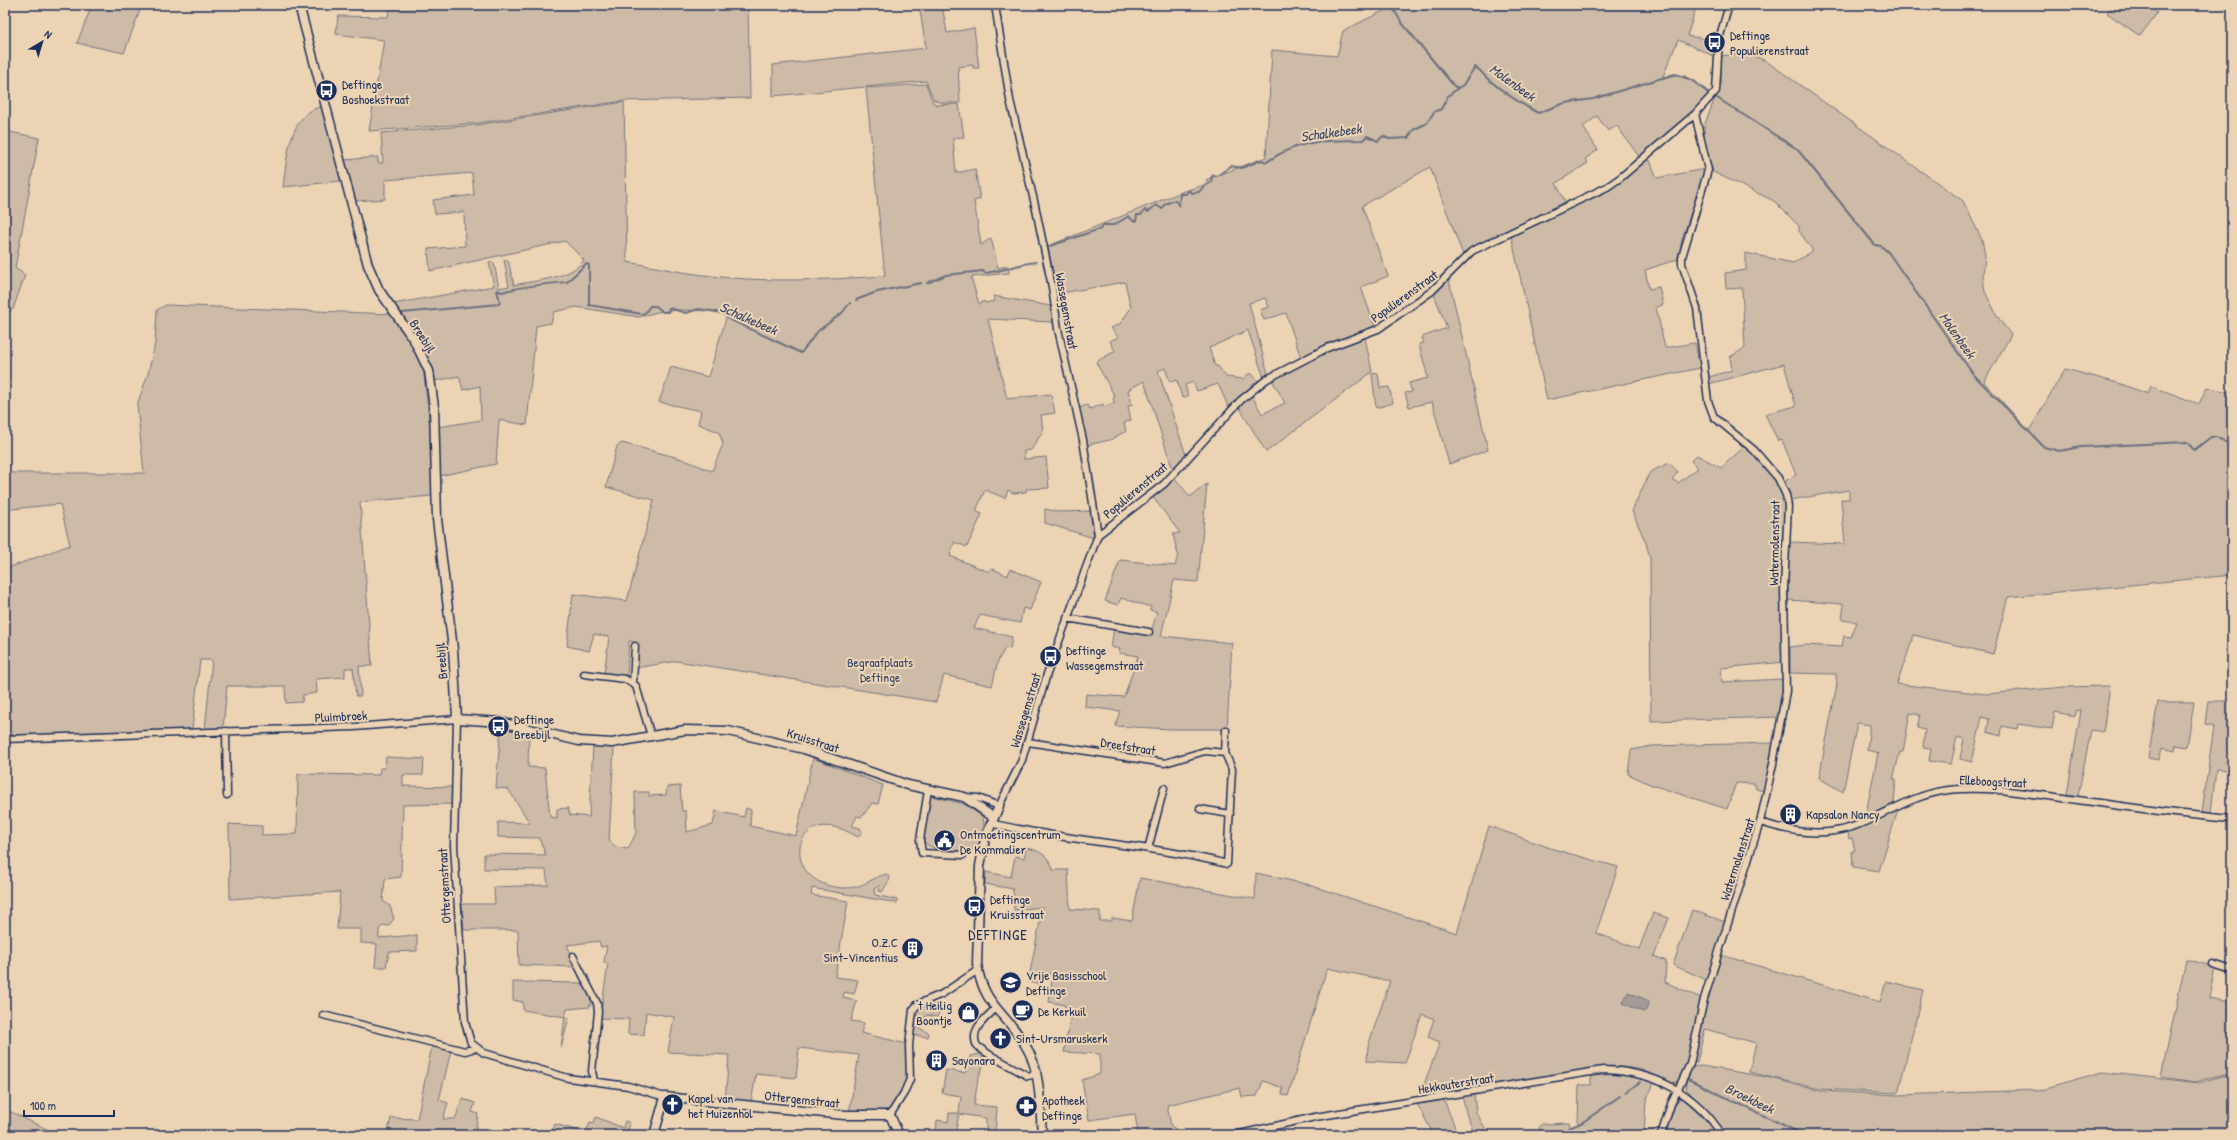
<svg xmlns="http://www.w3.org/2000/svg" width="2237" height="1140" font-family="'Patrick Hand',sans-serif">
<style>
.green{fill:#cdbba7;stroke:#747582}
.water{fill:#a49b96;stroke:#6d7080}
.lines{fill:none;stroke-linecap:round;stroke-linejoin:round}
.stream{stroke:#6d7080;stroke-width:2}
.minor-casing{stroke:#1b2f5e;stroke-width:9}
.tertiary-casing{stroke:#1b2f5e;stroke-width:11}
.minor{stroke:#ebd3b3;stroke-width:6}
.tertiary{stroke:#ebd3b3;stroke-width:8}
.labels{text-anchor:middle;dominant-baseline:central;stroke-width:4;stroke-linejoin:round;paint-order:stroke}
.poi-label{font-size:13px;fill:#1b2f5e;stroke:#ebd3b3;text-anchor:start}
.street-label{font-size:13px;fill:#1b2f5e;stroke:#ebd3b3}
.park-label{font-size:13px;fill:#364469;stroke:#ebd3b3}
.water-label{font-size:14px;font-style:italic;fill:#364569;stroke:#ebd3b3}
.quarter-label{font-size:15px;letter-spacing:1px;fill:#1b2f5e;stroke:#ebd3b3}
</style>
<rect width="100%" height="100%" fill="#ebd3b3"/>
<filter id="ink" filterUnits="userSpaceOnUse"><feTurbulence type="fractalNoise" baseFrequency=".025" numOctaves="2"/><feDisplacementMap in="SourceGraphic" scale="8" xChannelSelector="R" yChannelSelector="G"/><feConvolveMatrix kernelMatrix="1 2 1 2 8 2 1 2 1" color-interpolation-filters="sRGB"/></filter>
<g filter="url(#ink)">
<path class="green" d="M92 5H142L124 53 77 43Z
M390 5H748L750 98 623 101 479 123 369 131 384 40 336 34 338 16 388 17Z
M919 5H942L947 33 974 28 979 68H973V65L958 67 960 103H943L934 100 926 81 773 96V65L926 48Z
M1390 5H1697L1687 36 1707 39 1715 44 1714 56 1678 40 1662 79 1675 75 1685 76 1711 96 1640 158 1617 126 1608 131 1597 116 1583 127 1598 150 1585 159 1588 163 1556 183 1566 204 1487 240 1463 255 1430 167 1362 206 1388 276 1361 287 1375 327 1301 358 1286 313 1264 320 1260 310 1269 307 1265 298 1249 303 1268 374 1264 378 1248 330 1209 348 1215 366H1218L1226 377 1243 379 1248 374H1252L1258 381 1229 408 1218 384 1197 391 1193 382 1185 385 1188 396 1182 398 1177 380 1170 382 1165 368 1158 371 1186 455 1173 470 1144 381 1128 390 1132 405 1128 406 1131 420 1124 423 1126 431 1110 440 1087 445 1079 408 1087 405 1090 409 1103 404 1104 407 1115 403 1113 399 1115 397 1096 362 1115 351 1110 341 1118 337 1111 328 1120 324 1131 308 1125 282 1056 294 1048 246 1184 191 1208 184 1206 180 1266 157 1272 50 1337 56 1343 31 1391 7Z
M2114 5H2146L2157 13 2140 36 2107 13Z
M1736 54 1754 56 1766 61 1963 201 1982 240 1985 255 1983 277 1985 292 1999 319 2011 335 1984 382 2029 431 2065 369 2118 383 2148 394 2151 386 2199 404 2207 387 2232 393V575L2008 597 1993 654 1914 635 1897 684 1986 694 2065 687 2110 686 2103 732 2091 730 2078 796 2067 794 2081 711 2077 710 2075 716 2055 712 2052 729 2018 724 2017 729 2002 726 2001 736 1987 732 1989 719 1982 717 1972 762 1960 759 1964 739 1957 737 1951 764 1929 761 1931 748 1923 747 1925 730 1917 728 1920 715 1910 713 1903 752H1900L1893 779H1896L1894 803 1865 818 1878 753 1867 750 1870 725 1857 723 1843 792 1819 778 1837 684 1836 674 1790 673V647L1804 645 1842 647 1844 636 1851 637 1857 622 1842 620 1844 604 1788 600 1789 542 1845 544 1841 499H1849V490L1790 500 1785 481 1796 475 1782 440 1778 441 1765 414 1796 406 1784 364 1708 384 1704 355H1706L1709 377 1732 370 1730 357 1745 348 1742 288 1726 289 1725 273 1746 270V253L1793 263 1813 251 1799 231V226L1774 201 1713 172 1704 140V126L1721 83V56Z
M926 84 933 103 937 105 959 104 964 137 953 138 956 173 975 169 980 199 974 201 981 245 991 238 998 268 1008 266 1009 273 971 277 979 304 984 301 985 303 995 301 993 296 1051 306 1053 322 988 319 1007 399 1051 394 1055 413 1041 415 1043 431 1031 450 1024 451V459L1046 457 1049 488 1026 489V492L1013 493 1008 490 1005 498 985 490 976 511 982 514 967 547 954 542 950 556 989 572 991 568 1008 576 1010 569 1041 582 1030 610 1023 608 1020 623 980 615 974 628 1012 637 1010 649 1005 648 998 661 992 686 944 675 936 702 677 661 635 668 632 641H629L627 677 604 675 609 637 594 634 589 651 567 646 573 594 627 601 654 500 606 487 617 446 622 443 679 458 712 471 723 444 719 432 698 424 701 411 659 402 671 367 708 377 727 315 711 311 679 310 657 312 639 317 576 307 554 312 551 323 536 326 527 425 499 420 496 464 439 476 438 427 481 420 480 386 463 390 459 376 435 381C430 351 410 329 393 304L494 286 489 262 494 263 499 288 509 286 504 260H508L514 285C536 280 570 279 584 260L565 241 430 271 428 249 465 246 464 212 435 214 433 200 474 195 472 173 385 180V199L355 201 344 160 378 157V163H383L381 133 476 125 624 102 627 262C652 266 677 272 703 275 763 283 824 280 885 276L866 88Z
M323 106 341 181 283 187C287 159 288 113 323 106Z
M5 131 39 138 15 268 25 275 13 309 5 316Z
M1649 158 1657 178 1705 169 1704 175 1682 239 1678 259 1645 270 1649 289 1659 287 1663 305 1656 307 1665 348 1695 343 1700 368 1547 400 1511 235 1604 193Z
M1449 280 1488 450 1449 464 1432 402 1409 407 1405 393 1412 392 1409 383 1428 378 1419 344 1424 343 1422 337 1447 328 1434 294Z
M166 305 391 314 422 359 430 427 432 496 360 502 372 666H359L361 696H356L353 668H345V677L316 679 317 693 303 695 302 702 286 703 285 686H227L223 728 205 729 212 660H200L192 729 5 736V569L70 545 60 504 12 509 5 512V461L8 473H144L137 405 148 374 155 344 157 310Z
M1365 338 1372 372 1266 452 1239 407 1251 394 1262 414 1285 403 1272 380 1328 350Z
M1378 373 1380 388 1389 387 1393 403 1376 408 1372 374Z
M1745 446 1765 466 1780 485 1786 505 1782 588 1785 662 1721 668 1722 682 1784 679 1780 717 1651 721 1650 558 1646 543 1632 511 1650 472 1669 463 1678 472 1672 479 1678 483 1698 468 1691 461 1697 455 1721 468Z
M1174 477 1190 497 1207 484 1198 582 1174 580 1161 636 1232 643 1227 729H1171L1115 726 1120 711 1085 707 1086 694 1124 697 1138 656 1119 653 1120 649 1111 647 1114 629 1151 633 1157 612 1150 610 1151 607 1121 598 1118 605 1105 601 1120 560 1175 566 1178 555 1173 534 1180 533 1152 496Z
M1045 509 1059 512 1090 511 1094 538 1045 523Z
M2208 701H2232V752L2229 751 2228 770 2216 769 2211 813 2202 812 2214 726 2205 724Z
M2158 702H2194L2187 747 2176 745 2175 751 2162 748 2159 760 2148 758Z
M501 727 529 732 528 767 545 768 550 817 557 818V809L568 808 570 815 589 817 593 746 614 747 609 840 615 847 628 849 636 833 635 792H649V796L666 795 667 787 680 786 682 811H686L687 832 713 825 716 811 744 817 746 808 751 810 750 826 796 836 813 758 883 785 878 804 872 803 862 817 857 816 852 826 860 828 862 832 858 837C790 796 777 885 843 888 864 889 871 877 887 874L890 879 882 892 879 891 880 885 874 889 875 895 897 900V903L812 888 811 895 848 901 835 977 858 980 854 994 844 992 843 998 857 1001 851 1021 864 1023 861 1033 907 1044V1081L892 1107 884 1112 849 1113 859 1055 799 1048 796 1078 756 1074 751 1103 725 1101 729 1055 668 1052 674 1017 646 1012 644 1035 628 1034 629 1019 600 1018 608 964 604 962 607 946 601 947 599 941 567 945 577 967 519 965 518 930H464L462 904H495L494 887 548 885 546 870 484 869V854L546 855 539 838 498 837V822L530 823 508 789 496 788Z
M1774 743 1764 791 1756 789 1755 784 1736 783 1727 809 1652 785 1628 774 1631 750 1652 746Z
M386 757 424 759 423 775H403V786L453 787 452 804 403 805 401 877 385 879 383 901 390 906 394 919 388 926 384 925 379 929V938L417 935V951L389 952 386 967H375L377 944 361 943V929H337L340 892 230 899 229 824 262 826V835L297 834 298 774 379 775 380 768H385Z
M931 796 964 804 983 817 984 825 978 848C967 853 926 853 923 839 921 833 925 824 926 817 927 811 927 801 931 796Z
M1898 810 1879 871 1853 867 1852 851 1855 850 1852 838 1849 839 1848 832Z
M1489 826 1553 849 1618 867 1596 933 1639 949 1653 913 1669 918 1654 956 1666 961 1665 982 1701 998 1687 1065 1678 1081 1672 1083 1639 1069 1612 1066 1420 1095 1440 1042 1428 1037 1434 1019 1422 1014 1405 1063 1367 1061 1368 1046 1390 981 1327 968 1288 1096 1282 1095 1283 1088 1263 1081 1257 1096 1242 1097 1240 1088 1167 1105 1171 1126 1180 1132 1181 1135H1138L1135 1114 1089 1120 1082 1080 1100 1074V1054L1064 1052 1071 1014 1064 1012 1065 1005 1049 1002 1053 974 1040 973 1038 984 1028 982 1043 907 1014 910 1013 889 985 884 986 872 1011 877 1015 856 1024 858 1026 848C1039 850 1050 856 1053 870H1068L1070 909 1100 911V921H1112V918L1132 921 1140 878 1255 899 1256 873 1306 884 1457 933Z
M1692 910 1725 922 1707 980 1673 965Z
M1721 955 1880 1002 1886 981 1923 990 1898 1093 1820 1089 1749 1072 1756 1043 1705 1029 1697 1062 1693 1061 1701 1021Z
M2186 959 2215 967 2209 998 2229 1002 2228 1012 2232 1013V1072L2195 1082 2161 1077Z
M513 982 585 983 595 1004H590V1007L567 1009 565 1017 569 1018 561 1048 565 1017 523 1010V1002L513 1000Z
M924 1004H930L941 1008 937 1017 927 1015 921 1020 919 1028 929 1033 928 1037 912 1035C913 1023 912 1010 924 1004Z
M432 1046 451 1051 439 1100 448 1103 443 1119H455L463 1099 475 1103 472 1112 478 1114 475 1135H387L391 1118 417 1119Z
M979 1054 986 1058 978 1079 974 1105 997 1107 995 1135H986V1118L959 1114 955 1135H936L937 1120 948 1122 949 1113H959L961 1096 942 1093 946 1070 965 1073 970 1056Z
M1701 1066 1766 1077 1821 1091 1898 1095 2038 1090 2102 1072 2199 1083 2232 1073V1135H1725L1713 1116 1686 1089V1080L1693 1067Z
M1617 1074 1635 1076 1654 1083 1646 1101 1644 1132 1661 1128 1658 1135H1542L1539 1128 1542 1124 1569 1123 1570 1127 1578 1124 1579 1085H1591V1076Z
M1474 1095 1476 1112 1489 1135H1475L1467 1116 1462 1096Z
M1682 1098 1710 1123 1718 1135H1664L1676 1102Z
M1444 1100 1458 1135H1434L1417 1104Z
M5 1109 59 1135H5Z
M596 1117 623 1128 625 1121 630 1123 628 1131 640 1135H551L555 1124 586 1133 590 1122 594 1123Z"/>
<path class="water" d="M1628 992 1649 1001 1646 1010 1643 1012 1623 1003Z"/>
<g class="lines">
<path class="stream" d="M1391 5 1402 23 1454 86 1458 88 1463 85 1475 67C1481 70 1483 75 1488 79 1503 92 1521 104 1538 113L1565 103 1593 99 1675 74 1694 81 1710 94
M1717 98 1797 149 1875 245 1881 246 1888 252 1973 374 2044 447 2059 451 2081 447 2187 442 2194 450 2211 437H2217L2232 446
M1050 246 1100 229 1104 225H1114L1129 216 1133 221H1136L1137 215H1141L1145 210 1148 212 1156 205 1162 209 1165 204 1175 200 1179 206 1180 194H1186L1189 190 1191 193 1199 192 1203 187 1212 182 1211 178 1213 175 1217 176 1231 166 1242 168 1261 160 1267 162C1297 140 1326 140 1363 140L1367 136 1378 141 1383 136 1389 139 1408 138 1413 130 1427 123 1434 112 1441 109 1448 96 1458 88
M927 283 946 275 983 271 985 273C1003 271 1018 264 1036 262
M856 300 877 292 921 283
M402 313 499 304 500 302 497 290 502 292C522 286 545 284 567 282L586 264 589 265V305L642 314 645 313 650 306H656L663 312H668L669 308 686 313 699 309 722 313 729 319 801 353 818 331 842 313 850 303
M1688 1079 1804 1135
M1626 1092 1640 1082
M1565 1130 1583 1122 1620 1096"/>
<defs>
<path id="minor" d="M1098 535 1164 484 1241 400 1267 379 1327 348 1378 329 1432 291 1472 251 1607 187 1620 178 1695 114 1716 91 1719 39 1729 5
M1067 618 1149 632
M584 674 625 679 636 686 651 736
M633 683 635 646
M226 731 227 795
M5 739 354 727 457 719 454 846 465 1022 471 1043 484 1053 568 1078 628 1086 665 1097
M1028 742 1165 763 1205 751 1225 753
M928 790 920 840 922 853 963 855
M965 797 978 798 999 806 1022 760 1047 674 1098 535 1083 440 1058 329 1052 287 1035 205 1010 100 995 5
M1200 809 1230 814
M1760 822C1791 832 1821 837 1852 827 1884 816 1908 797 1942 791 1977 785 2014 792 2048 796 2109 804 2170 814 2232 819
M990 823C1068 842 1149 844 1227 864L1232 769 1225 753 1226 730
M1148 849 1164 788
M573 956 597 1003 598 1012 592 1071 594 1081
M2213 964 2232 970
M995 1009C985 1019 969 1030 977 1046L990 1055 1028 1076 1036 1074
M323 1015 465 1051 476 1048
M890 1115 904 1093 910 1079 909 1045 913 1010 918 1004 942 994 978 970
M1235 1135 1315 1117 1603 1070C1653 1071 1695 1092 1722 1135
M1661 1135 1671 1104 1690 1064 1704 999 1760 822 1773 764 1786 691 1784 588 1788 506 1786 495 1778 478 1754 450 1714 417 1708 401 1697 308 1682 264V257L1708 170 1695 114"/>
<path id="tertiary" d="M299 5 368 265 379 290 414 340 429 371 434 407 437 519 453 649 457 719 500 722 579 741 612 743 685 730 728 731 804 749 908 785 964 797 993 817
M999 806 985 839 980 866 977 964C983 1008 1011 1016 1028 1050 1041 1074 1040 1108 1042 1135
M654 1135 665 1097 844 1115H890L899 1135"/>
</defs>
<use href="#minor" class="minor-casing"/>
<use href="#tertiary" class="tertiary-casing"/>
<use href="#minor" class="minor"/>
<use href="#tertiary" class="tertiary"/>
</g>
</g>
<defs>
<symbol id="bus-disc" viewBox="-11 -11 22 22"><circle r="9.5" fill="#1b2f5e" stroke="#ebd3b3"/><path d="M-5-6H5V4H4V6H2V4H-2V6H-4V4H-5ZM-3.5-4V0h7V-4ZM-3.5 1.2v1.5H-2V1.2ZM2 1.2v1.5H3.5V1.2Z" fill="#fff"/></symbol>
<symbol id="building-disc" viewBox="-11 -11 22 22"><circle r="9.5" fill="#1b2f5e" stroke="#ebd3b3"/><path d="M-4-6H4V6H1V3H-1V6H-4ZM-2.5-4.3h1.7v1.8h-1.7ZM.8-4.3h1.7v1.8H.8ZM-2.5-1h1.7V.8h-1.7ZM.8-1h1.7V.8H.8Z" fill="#fff"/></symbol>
<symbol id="civic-disc" viewBox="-11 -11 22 22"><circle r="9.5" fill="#1b2f5e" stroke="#ebd3b3"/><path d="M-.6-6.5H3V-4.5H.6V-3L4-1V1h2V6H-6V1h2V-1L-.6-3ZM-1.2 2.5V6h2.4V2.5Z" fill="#fff"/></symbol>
<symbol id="school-disc" viewBox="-11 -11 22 22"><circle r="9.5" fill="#1b2f5e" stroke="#ebd3b3"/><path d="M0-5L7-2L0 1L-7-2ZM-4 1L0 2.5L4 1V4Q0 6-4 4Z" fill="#fff"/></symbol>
<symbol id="cafe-disc" viewBox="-11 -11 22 22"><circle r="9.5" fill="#1b2f5e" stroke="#ebd3b3"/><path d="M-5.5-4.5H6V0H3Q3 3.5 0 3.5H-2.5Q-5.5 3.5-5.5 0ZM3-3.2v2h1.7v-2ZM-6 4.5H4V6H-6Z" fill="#fff"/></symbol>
<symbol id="shop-disc" viewBox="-11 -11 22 22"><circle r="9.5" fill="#1b2f5e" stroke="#ebd3b3"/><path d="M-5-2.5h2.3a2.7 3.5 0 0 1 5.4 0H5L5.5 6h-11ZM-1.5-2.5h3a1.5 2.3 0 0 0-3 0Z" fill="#fff"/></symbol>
<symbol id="church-disc" viewBox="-11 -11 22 22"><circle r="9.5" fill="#1b2f5e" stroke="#ebd3b3"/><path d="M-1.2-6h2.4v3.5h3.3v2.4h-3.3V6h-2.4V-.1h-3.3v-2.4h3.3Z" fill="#fff"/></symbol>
<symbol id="pharmacy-disc" viewBox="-11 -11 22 22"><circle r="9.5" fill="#1b2f5e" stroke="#ebd3b3"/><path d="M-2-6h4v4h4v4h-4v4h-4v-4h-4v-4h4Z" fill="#fff"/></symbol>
</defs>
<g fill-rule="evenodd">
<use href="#bus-disc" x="1702" y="30" width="25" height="25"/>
<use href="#bus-disc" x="314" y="78" width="25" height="25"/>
<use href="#bus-disc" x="1038" y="644" width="25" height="25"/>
<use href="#bus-disc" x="486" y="714" width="25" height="25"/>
<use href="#building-disc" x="1778" y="802" width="25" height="25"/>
<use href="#civic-disc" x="932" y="828" width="25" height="25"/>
<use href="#bus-disc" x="962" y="894" width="25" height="25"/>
<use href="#building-disc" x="900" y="936" width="25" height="25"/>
<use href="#school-disc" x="998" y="970" width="25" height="25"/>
<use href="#cafe-disc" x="1010" y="998" width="25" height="25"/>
<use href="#shop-disc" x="956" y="1000" width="25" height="25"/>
<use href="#church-disc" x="988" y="1026" width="25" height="25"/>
<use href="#building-disc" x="924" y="1048" width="25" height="25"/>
<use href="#church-disc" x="660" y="1092" width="25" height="25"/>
<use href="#pharmacy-disc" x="1014" y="1094" width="25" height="25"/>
</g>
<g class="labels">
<g class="poi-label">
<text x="1730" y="35">Deftinge<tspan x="1730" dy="15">Populierenstraat</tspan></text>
<text x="342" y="84">Deftinge<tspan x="342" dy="15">Boshoekstraat</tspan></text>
<text x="1066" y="650">Deftinge<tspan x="1066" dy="15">Wassegemstraat</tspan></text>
<text x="514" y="719">Deftinge<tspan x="514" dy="15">Breebijl</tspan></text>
<text x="1806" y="814">Kapsalon Nancy</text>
<text x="960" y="834">Ontmoetingscentrum<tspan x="960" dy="15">De Kommalier</tspan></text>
<text x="990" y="899">Deftinge<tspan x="990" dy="15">Kruisstraat</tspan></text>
<text x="898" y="942" text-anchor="end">O.Z.C<tspan x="898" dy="15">Sint-Vincentius</tspan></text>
<text x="1026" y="975">Vrije Basisschool<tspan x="1026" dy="15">Deftinge</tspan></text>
<text x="952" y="1005" text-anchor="end">'t Heilig<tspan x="952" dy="15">Boontje</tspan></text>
<text x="1038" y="1011">De Kerkuil</text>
<text x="1016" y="1038">Sint-Ursmaruskerk</text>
<text x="952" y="1060">Sayonara</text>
<text x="688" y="1098">Kapel van<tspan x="688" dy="15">het Muizenhol</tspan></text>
<text x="1042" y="1100">Apotheek<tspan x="1042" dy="15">Deftinge</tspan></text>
</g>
<g class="street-label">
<text transform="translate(1404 296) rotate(-36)">Populierenstraat</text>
<text transform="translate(1067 311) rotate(80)">Wassegemstraat</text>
<text transform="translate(423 336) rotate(58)">Breebijl</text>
<text transform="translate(1135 490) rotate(-40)">Populierenstraat</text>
<text transform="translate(1774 543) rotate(-89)">Watermolenstraat</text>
<text transform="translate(441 661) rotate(-95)">Breebijl</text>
<text transform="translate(1025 710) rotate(-73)">Wassegemstraat</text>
<text transform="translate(341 716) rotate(-3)">Pluimbroek</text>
<text transform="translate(813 740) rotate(18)">Kruisstraat</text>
<text transform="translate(1128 746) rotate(9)">Dreefstraat</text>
<text transform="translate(1993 781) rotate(3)">Elleboogstraat</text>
<text transform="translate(1737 859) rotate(-72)">Watermolenstraat</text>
<text transform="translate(444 886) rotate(-93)">Ottergemstraat</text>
<text transform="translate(1456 1083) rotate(-9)">Hekkouterstraat</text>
<text transform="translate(802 1099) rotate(6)">Ottergemstraat</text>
</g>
<g class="park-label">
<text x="880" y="662">Begraafplaats<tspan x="880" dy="15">Deftinge</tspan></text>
</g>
<g class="water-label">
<text transform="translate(1513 82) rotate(36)">Molenbeek</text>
<text transform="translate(1331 132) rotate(-8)">Schalkebeek</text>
<text transform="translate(749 318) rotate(24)">Schalkebeek</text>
<text transform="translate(1958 335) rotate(55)">Molenbeek</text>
<text transform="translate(1750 1098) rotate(26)">Broekbeek</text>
</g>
<g class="quarter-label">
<text x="998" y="934">DEFTINGE</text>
</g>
</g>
<rect width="2237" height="1140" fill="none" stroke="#ebd3b3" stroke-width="20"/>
<rect x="10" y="10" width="2217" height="1120" fill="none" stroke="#1b2f5e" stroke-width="1.5" filter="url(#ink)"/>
<g transform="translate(42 42) rotate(38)" stroke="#ebd3b3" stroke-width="3" paint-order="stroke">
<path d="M0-3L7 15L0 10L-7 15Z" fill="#1b2f5e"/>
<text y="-6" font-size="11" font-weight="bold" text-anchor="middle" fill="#1b2f5e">N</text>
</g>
<path d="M24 1110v6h90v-6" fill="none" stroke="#1b2f5e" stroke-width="2"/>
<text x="30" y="1110" font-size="12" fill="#1b2f5e" stroke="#ebd3b3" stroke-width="3" paint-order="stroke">100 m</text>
</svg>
